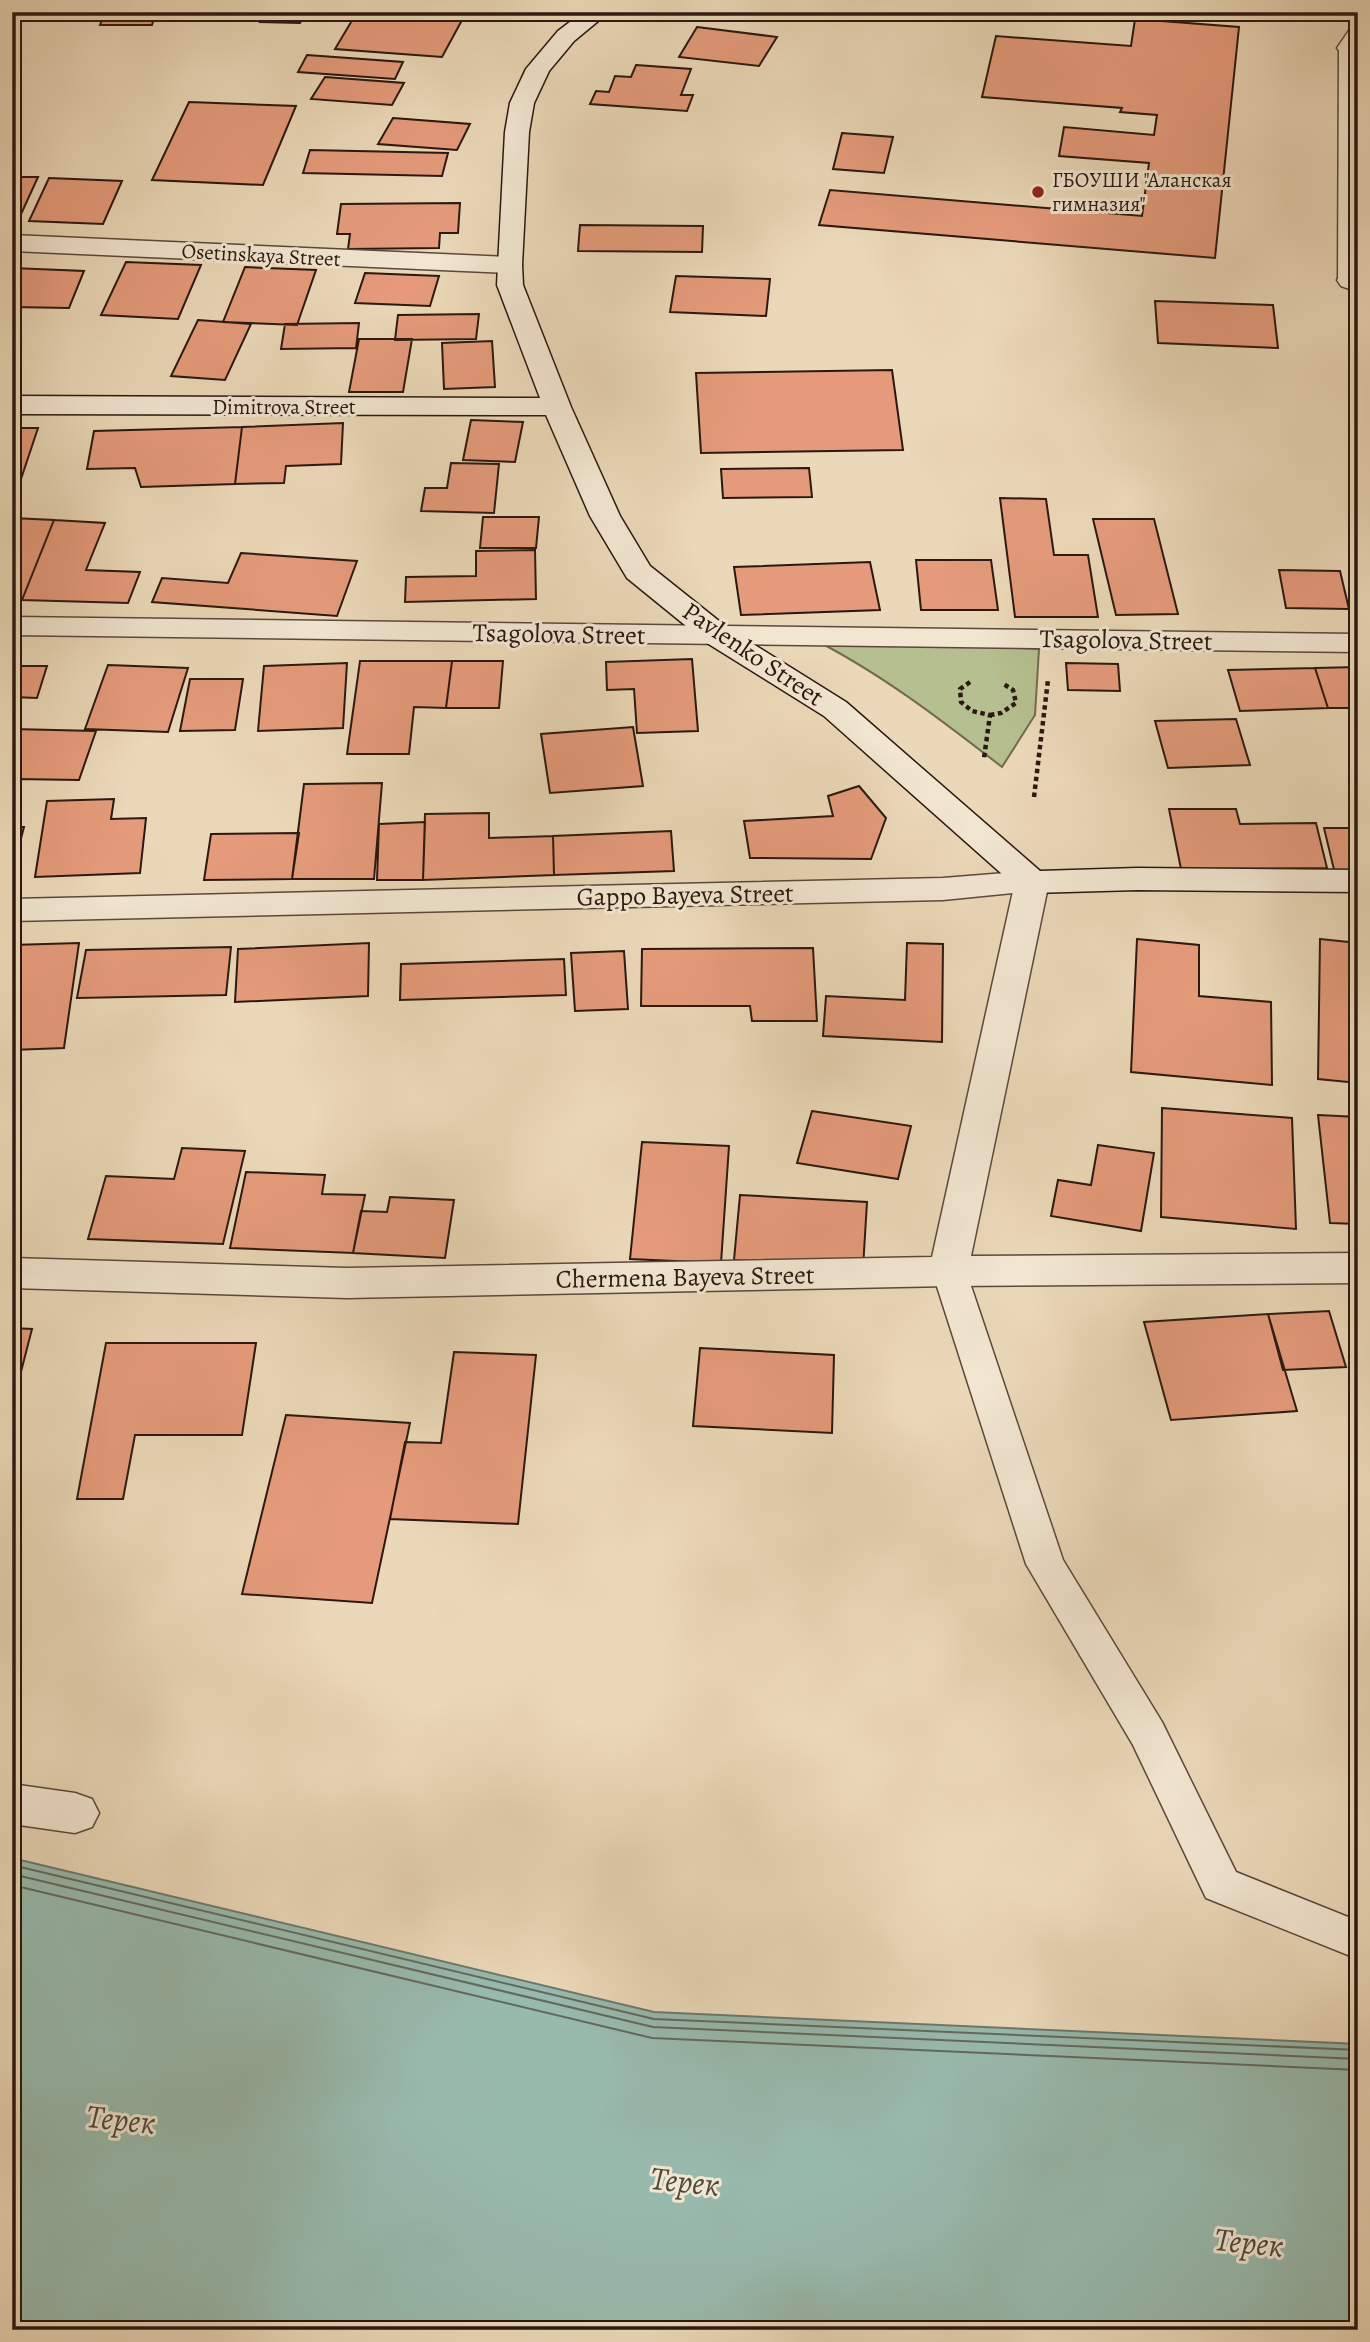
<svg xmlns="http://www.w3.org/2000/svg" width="1370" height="2342" font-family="Alegreya,serif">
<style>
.green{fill:#b6bf8f;stroke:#706c50;stroke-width:2}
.water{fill:#98baad;stroke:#6c796e;stroke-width:2}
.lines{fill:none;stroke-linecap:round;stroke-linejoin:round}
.shore{stroke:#62695e;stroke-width:2}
.building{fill:#e59b7b;stroke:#2b1810;stroke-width:2}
.service-casing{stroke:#5b483a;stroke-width:3}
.minor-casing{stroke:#5b483a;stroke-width:3}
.tertiary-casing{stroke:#5b483a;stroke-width:3}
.secondary-casing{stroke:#2b1810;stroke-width:3}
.path{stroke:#2b1810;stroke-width:4.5;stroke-dasharray:4.5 3.5;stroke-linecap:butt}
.service{fill:#f2e6d1;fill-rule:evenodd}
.minor{fill:#f2e6d1;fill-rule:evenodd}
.tertiary{fill:#f2e6d1;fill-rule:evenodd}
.secondary{fill:#f2e6d1;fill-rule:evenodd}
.poi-dot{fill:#8f2418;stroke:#f2e6d1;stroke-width:2.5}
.labels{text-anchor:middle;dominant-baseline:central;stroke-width:6;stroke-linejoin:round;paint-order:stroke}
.far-poi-label{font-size:21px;fill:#2b1810;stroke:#f2e6d1;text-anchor:start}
.far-street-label{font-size:21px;fill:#2b1810;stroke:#f2e6d1}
.street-label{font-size:26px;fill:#2b1810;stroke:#f2e6d1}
.near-water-label{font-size:33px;font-style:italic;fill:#4c493f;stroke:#f2e6d1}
</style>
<rect width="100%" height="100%" fill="#ebd8b8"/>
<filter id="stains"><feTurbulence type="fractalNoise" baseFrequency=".00286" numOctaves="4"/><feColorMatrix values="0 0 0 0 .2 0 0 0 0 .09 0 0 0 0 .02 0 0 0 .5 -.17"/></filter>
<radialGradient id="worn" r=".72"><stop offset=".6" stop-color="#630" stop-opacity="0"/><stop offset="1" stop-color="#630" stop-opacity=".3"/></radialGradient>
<path class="green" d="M807 636 1039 649 1035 715 1002 767C940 719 878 671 807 636Z"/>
<path class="water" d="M12 1858 654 2012 1358 2044V2330H12Z"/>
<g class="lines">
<path class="shore" d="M12 1865 654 2019 1358 2050
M12 1874 653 2027 1358 2059
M12 1885 652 2038 1358 2070"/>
</g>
<path class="building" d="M105 12H156L152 25H100Z
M265 12H305L300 23 260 22Z
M357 12H362L462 20 442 57 335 49Z
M1135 19 1239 27 1215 258 819 225 830 190 1142 216 1149 163 1059 156 1064 127 1154 135 1157 115 1120 112 1122 108 982 97 996 36 1131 46Z
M697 27 777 37 759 66 679 57Z
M307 55 403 62 395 79 298 72Z
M636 65 691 69 681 95H693L687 111 590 104 596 91 609 92 615 76 631 77Z
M325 77 404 83 392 105 311 99Z
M189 102 296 106 263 185 152 180Z
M393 118 470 124 457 150 378 144Z
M842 133 893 137 884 173 833 169Z
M310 150 448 153 442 176 303 173Z
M12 177H38L17 223H12Z
M49 178 122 181 103 224 29 221Z
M460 203 458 233H440L439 248 348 249 350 234H337L341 204Z
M580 225 703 226 702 252 578 251Z
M126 262 201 265 178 319 101 315Z
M245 267 316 270 297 325 223 322Z
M12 268 84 271 69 308 12 307Z
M365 273 439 276 430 306 355 303Z
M676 276 770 279 766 316 670 312Z
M1155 301 1273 305 1278 348 1158 343Z
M479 314 476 339 395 340 398 315Z
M198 320 251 324 225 380 171 376Z
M359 323 356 348 281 349 285 324Z
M359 339H412L403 392H349Z
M492 341 495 387 444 389 442 343Z
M892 370 903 450 701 453 696 373Z
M471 420 523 422 515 462 463 460Z
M343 423 341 464 286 466 284 483 235 484 242 427Z
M242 427 235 484 141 487 135 468 87 469 94 431Z
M12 428H38L13 503H12Z
M451 463 499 464 494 513 421 511 425 488H447Z
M809 468 812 497 723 498 721 469Z
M1000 498 1046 499 1054 555H1088L1098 617H1015Z
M483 517H539L536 548H480Z
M12 518 54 520 22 600 12 599Z
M1093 519H1154L1178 614 1116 615Z
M54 520 105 523 86 570 140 572 128 603 22 600Z
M535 550 536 599 405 602 406 577 476 576V551Z
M241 553 357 561 337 616 152 602 162 578 228 583Z
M916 560H991L998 610H921Z
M870 562 880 610 741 615 734 567Z
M1279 570 1340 571 1349 609 1286 608Z
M692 659 698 731 637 733 634 689 607 690 606 662Z
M360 661H452L446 708 414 707 409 754H347Z
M452 661H503L499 708H446Z
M347 663 343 728 258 731 264 666Z
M1066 663 1118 664 1120 691 1068 690Z
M108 665 188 668 168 732 85 729Z
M12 666H47L37 698 12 697Z
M1358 667V708H1328L1315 668Z
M1315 668 1328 708 1240 711 1228 670Z
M190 679H243L235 730 180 731Z
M1236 719 1250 765 1168 768 1155 721Z
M633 727 643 786 550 793 541 734Z
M12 729 96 731 79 780 15 779 12 786Z
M382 783 374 879H292L304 784Z
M859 786 886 818 871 859 750 858 744 821 833 816 828 796Z
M114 799 111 819 146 818 140 873 35 877 47 801Z
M1169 809H1236L1240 824 1316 823 1327 868 1181 869Z
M489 813V838L553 836 554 875 423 880 425 814Z
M425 822 423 880H377L379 824Z
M12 827H24L12 873Z
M1324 828H1358V878H1336Z
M671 831 674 871 554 875 553 836Z
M299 833 292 879 204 880 211 834Z
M1137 939 1199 945V996L1271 1002 1272 1085 1131 1072Z
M1320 939 1358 943V1083L1318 1079Z
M79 943 64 1048 12 1050V945Z
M369 943 368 996 235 1002 238 949Z
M907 943 943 944 942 1042 823 1036 826 996 905 1000Z
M231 947 226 995 77 998 86 950Z
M813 948 817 1021H752L750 1006H641L642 949Z
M624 951 628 1009 575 1011 571 953Z
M564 959 566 995 400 1000 401 964Z
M1162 1108 1292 1118 1296 1229 1161 1217Z
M812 1111 911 1126 898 1179 797 1163Z
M1318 1115 1358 1117V1224L1330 1223Z
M642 1142 729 1146 721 1263 630 1259Z
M1098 1145 1154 1153 1141 1231 1051 1216 1058 1180 1091 1185Z
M182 1148 245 1151 223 1244 88 1239 106 1176 174 1179Z
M246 1172 325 1175 322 1194 365 1195 353 1253 230 1248Z
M740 1195 867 1202 863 1268 734 1260Z
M390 1197 454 1200 445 1258 353 1253 361 1211 387 1212Z
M1329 1311 1346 1367 1283 1370 1268 1314Z
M1268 1314 1297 1411 1171 1420 1144 1322Z
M12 1328 32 1329 14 1399H12Z
M106 1343H256L242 1435H135L123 1499H77Z
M700 1348 834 1355 832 1433 693 1426Z
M454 1352 536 1355 518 1524 390 1519 405 1442 441 1443Z
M286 1415 410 1423 372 1603 242 1594Z"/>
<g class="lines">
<defs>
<path id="service" d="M1349 42 1358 46V285H1342L1338 280 1339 48 1342 44Z
M949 1258 961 1262 966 1271 1063 1560 1162 1722 1236 1872 1358 1921V1959L1206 1898 1133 1745 1026 1564 932 1271 937 1262Z"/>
<path id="minor" d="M1358 27V52L1349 55 1341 53 1337 48 1350 29Z
M12 235 509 257 518 259 522 265 518 271 509 273 12 251Z
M1350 272 1358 274V292L1341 286 1337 280 1341 274Z
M12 617 1358 634V652L12 635Z
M1032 871 1044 874 1049 882 971 1256 1358 1253V1283L949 1286 347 1298 12 1288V1258L347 1268 932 1257 1015 882 1020 874Z
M12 1784 75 1793 92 1799 99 1813 92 1827 75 1833 12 1824Z"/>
<path id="tertiary" d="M1032 871 1044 874 1049 882 1044 890 943 900 12 921V899L943 878Z"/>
<path id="secondary" d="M583 12H609L574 41 549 71 534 103 529 132 522 265 523 285 571 407 620 516 650 566 729 629 846 702 1040 871 1137 868 1358 870V892L1137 890 1032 893 1020 890 824 716 707 643 627 578 590 516 546 415 12 414V396L540 398 497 285 505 132 510 103 526 69 558 31Z"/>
</defs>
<use href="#service" class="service-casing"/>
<use href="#minor" class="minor-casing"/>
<use href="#tertiary" class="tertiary-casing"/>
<use href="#secondary" class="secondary-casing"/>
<path class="path" d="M970 682 960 689 961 702 972 711 990 715 984 758
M990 715 1001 713 1016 703 1013 690 1002 683
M1034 797 1048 680"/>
<use href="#service" class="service"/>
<use href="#minor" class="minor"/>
<use href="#tertiary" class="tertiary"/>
<use href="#secondary" class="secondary"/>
</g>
<circle class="poi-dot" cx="1038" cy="192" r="7"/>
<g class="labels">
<g class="far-poi-label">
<text x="1052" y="180">ГБОУШИ "Аланская<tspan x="1052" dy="24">гимназия"</tspan></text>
</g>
<g class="far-street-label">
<text transform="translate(261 255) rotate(3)">Osetinskaya Street</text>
<text x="284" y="407">Dimitrova Street</text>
</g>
<g class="street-label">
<text transform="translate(559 634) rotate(1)">Tsagolova Street</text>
<text transform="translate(1126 640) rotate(1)">Tsagolova Street</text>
<text transform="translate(753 654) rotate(34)">Pavlenko Street</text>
<text transform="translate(685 895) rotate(-1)">Gappo Bayeva Street</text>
<text transform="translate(685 1277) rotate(-1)">Chermena Bayeva Street</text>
</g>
<g class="near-water-label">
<text transform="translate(121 2119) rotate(6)">Терек</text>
<text transform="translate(685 2181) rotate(6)">Терек</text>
<text transform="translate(1249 2242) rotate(6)">Терек</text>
</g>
</g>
<rect width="1370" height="2342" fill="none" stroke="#ebd8b8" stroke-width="42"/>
<rect x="14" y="14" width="1342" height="2314" fill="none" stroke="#2b1810" stroke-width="3.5"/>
<rect x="21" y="21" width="1328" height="2300" fill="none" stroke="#2b1810" stroke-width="2"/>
<rect width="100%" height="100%" filter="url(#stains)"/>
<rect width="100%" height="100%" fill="url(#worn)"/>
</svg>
